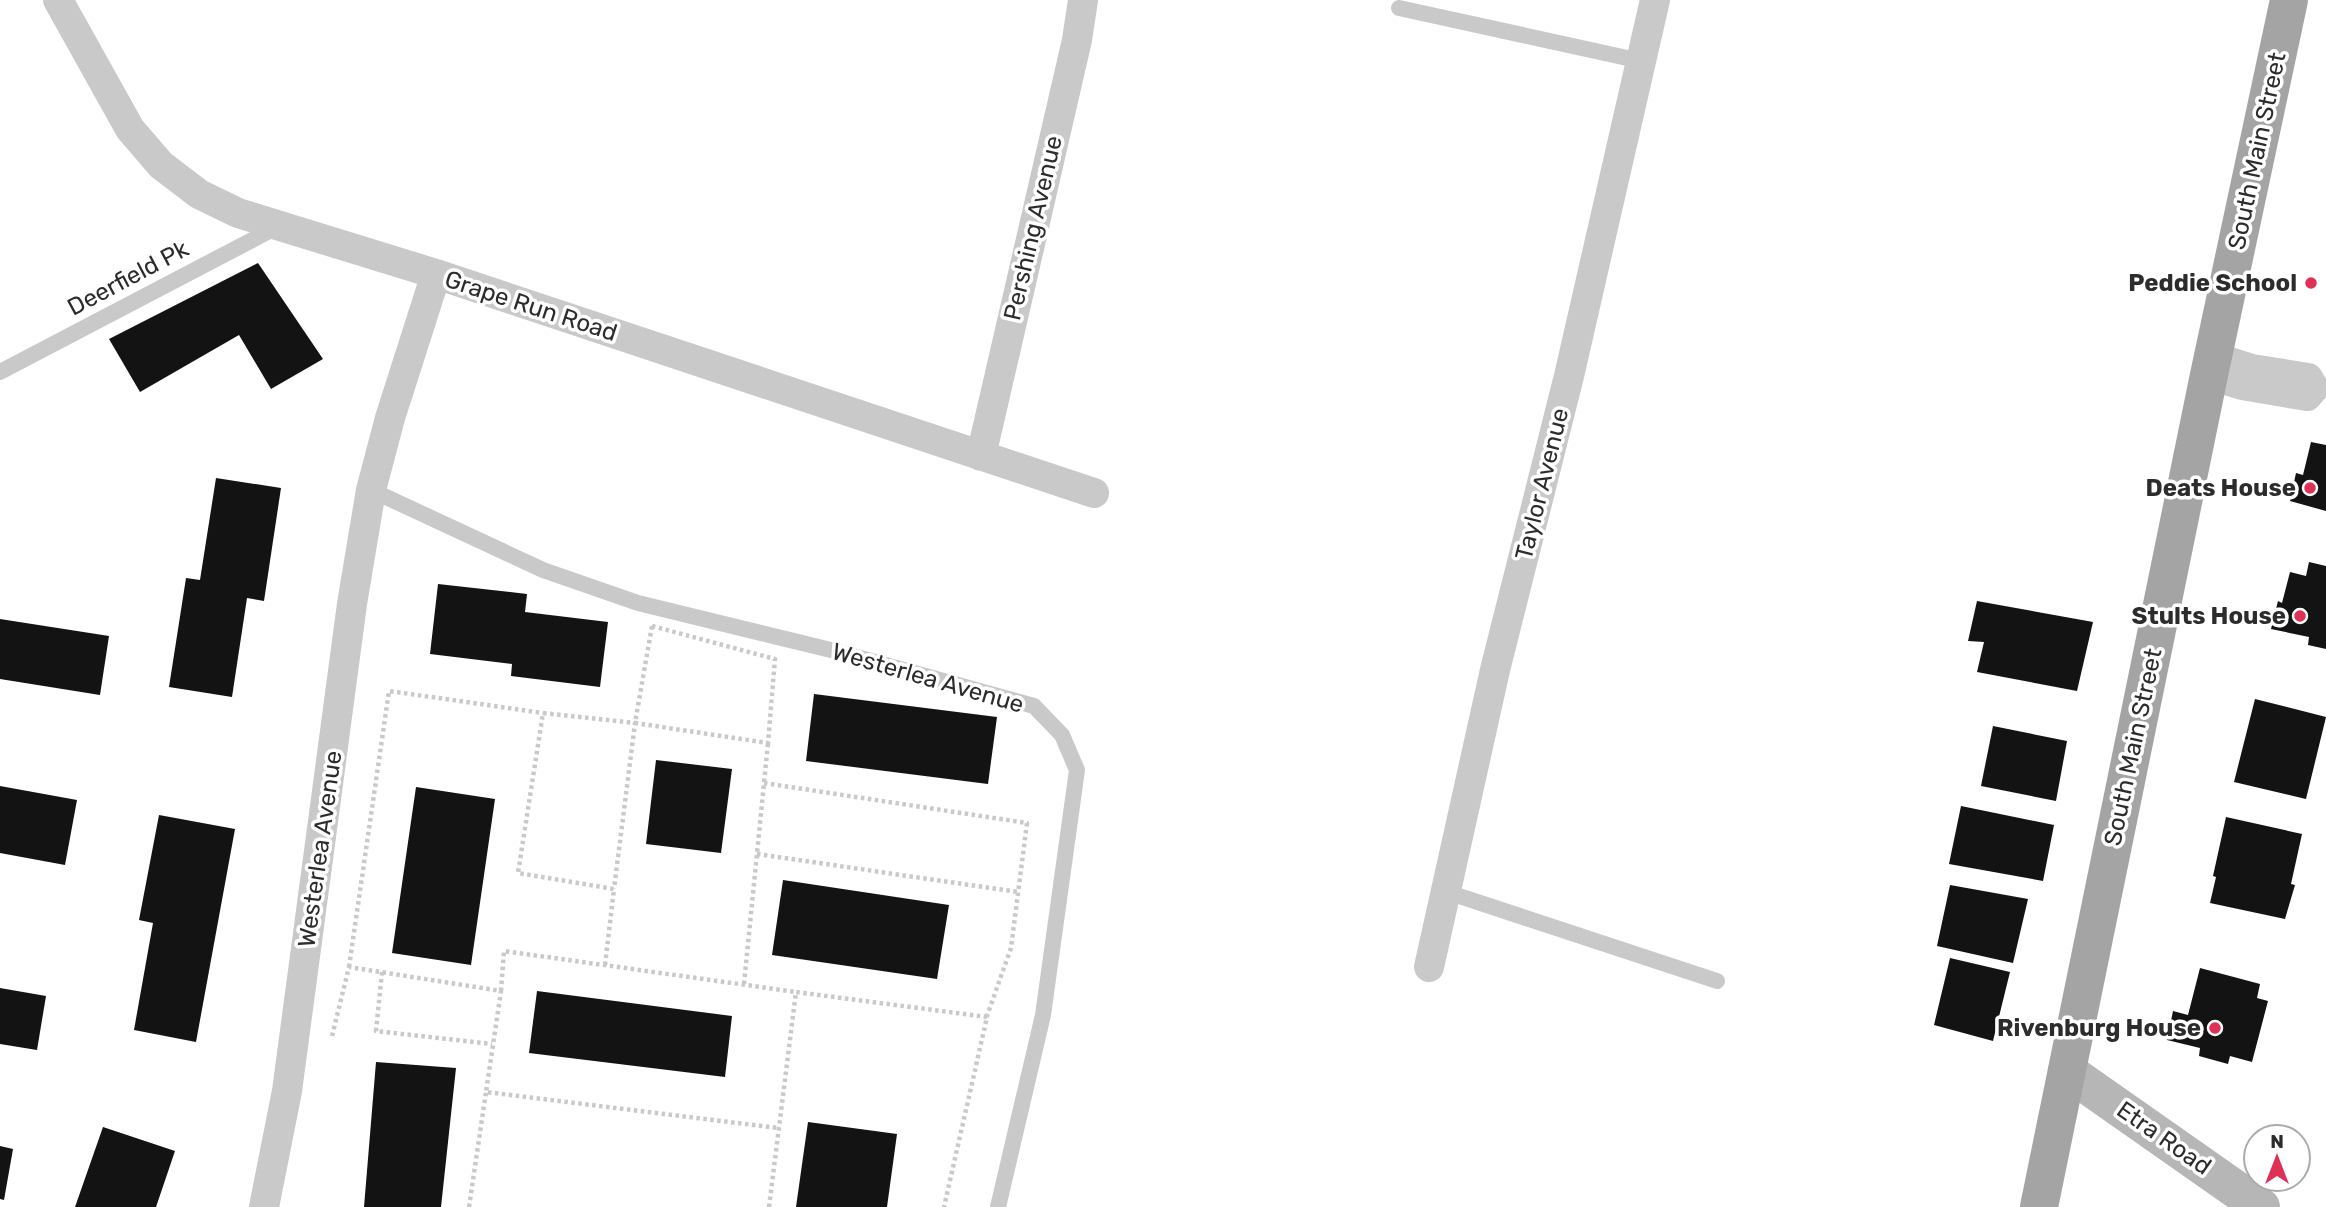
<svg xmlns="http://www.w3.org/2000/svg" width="2326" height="1207" font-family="Rubik,sans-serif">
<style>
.building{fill:#131313}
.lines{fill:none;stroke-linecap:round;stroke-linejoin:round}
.path{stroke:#c9c9c9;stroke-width:4.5;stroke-dasharray:3.5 3.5;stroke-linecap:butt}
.service{stroke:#c9c9c9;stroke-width:16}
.minor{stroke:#c9c9c9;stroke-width:30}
.secondary{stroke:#b6b6b6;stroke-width:38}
.primary{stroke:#a4a4a4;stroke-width:38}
.poi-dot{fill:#df3155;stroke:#fff;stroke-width:2.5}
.labels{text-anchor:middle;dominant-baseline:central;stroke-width:7;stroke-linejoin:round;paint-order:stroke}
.street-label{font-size:24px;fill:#2c2c2c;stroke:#fff}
.poi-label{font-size:24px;font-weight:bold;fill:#2c2c2c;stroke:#fff;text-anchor:end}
</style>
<rect width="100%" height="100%" fill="#fff"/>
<path class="building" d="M258 263 323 359 271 389 239 335 140 392 109 339Z
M2311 442 2326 445V511L2290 501 2296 473 2303 475Z
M216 478 281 488 264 601 247 598 232 697 169 687 186 578 200 580Z
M2309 562 2326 566V649L2308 645 2309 637 2271 629 2278 601 2282 603 2290 572 2306 576Z
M438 584 527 594 525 612 608 622 600 687 511 676 512 664 430 654Z
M1977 601 2093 622 2077 691 1977 672 1984 642 1968 641Z
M0 619 109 636 100 695 0 679Z
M814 694 997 717 988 784 806 761Z
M2255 699 2326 717 2306 799 2234 782Z
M1993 726 2067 741 2056 801 1981 786Z
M656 760 732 769 721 853 646 844Z
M0 786 77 800 65 865 0 853Z
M416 787 495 799 471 965 392 953Z
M1961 806 2054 825 2043 881 1949 864Z
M159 815 235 829 196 1042 134 1030 153 923 139 920Z
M2226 817 2302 834 2291 884 2295 885 2285 919 2210 903 2216 877 2213 876Z
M783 880 949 905 937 979 772 955Z
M1950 885 2028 899 2013 963 1937 946Z
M1950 958 2010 972 1993 1041 1934 1025Z
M2200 968 2260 984 2257 998 2268 1001 2252 1062 2230 1056 2228 1064 2199 1056 2200 1048 2167 1040 2173 1011 2188 1015Z
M0 988 46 996 37 1050 0 1044Z
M537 991 732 1016 725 1077 529 1053Z
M376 1062 456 1068 441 1207H364Z
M808 1122 897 1134 887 1207H796Z
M103 1127 175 1151 156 1207H75Z
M0 1146 13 1149 4 1200 0 1199Z"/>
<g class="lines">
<path class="path" d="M652 626 775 659 768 743 635 723Z
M764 783 1027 823 1011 948 987 1016
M757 854 1018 892
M605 965 614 889 518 873 543 713 635 723 614 889
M349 967 389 691 543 713
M382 972 376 1031 492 1044
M744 984 768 743
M501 991 504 951 796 992
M332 1036 349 967 501 991 486 1092 778 1128
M469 1207 486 1092
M769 1207 796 992 987 1017 944 1207"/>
<path class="service" d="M1399 8 1641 61
M0 372 277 227
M371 490 543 570 638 603 835 651 1034 706 1062 735 1077 770 1043 1015 998 1207
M1447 892 1717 981"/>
<path class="minor" d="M58 0 130 129 161 165 199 194 238 213 436 274 1094 493
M2209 375 2242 385 2307 396 2314 388 2308 378 2252 369 2214 357
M981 456 1077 40 1083 0
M1429 967 1495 670 1569 376 1655 0
M264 1207 287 1091 352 604 371 490 390 418 436 274"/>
<path class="secondary" d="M2067 1071 2261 1207"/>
<path class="primary" d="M2039 1207 2209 375 2289 0"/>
</g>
<g class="poi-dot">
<circle cx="2311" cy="283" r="7"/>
<circle cx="2310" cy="488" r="7"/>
<circle cx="2300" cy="616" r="7"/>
<circle cx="2215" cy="1028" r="7"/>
</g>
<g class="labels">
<g class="street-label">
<text transform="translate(2257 151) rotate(-78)">South Main Street</text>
<text transform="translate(1033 228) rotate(-77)">Pershing Avenue</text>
<text transform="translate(128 278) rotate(-28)">Deerfield Pk</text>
<text transform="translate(531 306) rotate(18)">Grape Run Road</text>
<text transform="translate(1542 484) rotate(-76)">Taylor Avenue</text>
<text transform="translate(928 678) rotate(16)">Westerlea Avenue</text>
<text transform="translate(2133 747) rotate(-78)">South Main Street</text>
<text transform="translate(320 849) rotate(-82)">Westerlea Avenue</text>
<text transform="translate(2164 1138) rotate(35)">Etra Road</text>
</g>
<g class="poi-label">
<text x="2297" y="283">Peddie School</text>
<text x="2296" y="488">Deats House</text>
<text x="2286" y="616">Stults House</text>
<text x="2201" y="1028">Rivenburg House</text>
</g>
</g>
<g transform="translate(2277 1158)"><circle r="33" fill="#ffffff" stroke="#ababab" stroke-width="2"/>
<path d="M0-5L12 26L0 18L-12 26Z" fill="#df3155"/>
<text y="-10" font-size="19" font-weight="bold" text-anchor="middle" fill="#2c2c2c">N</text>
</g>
</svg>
